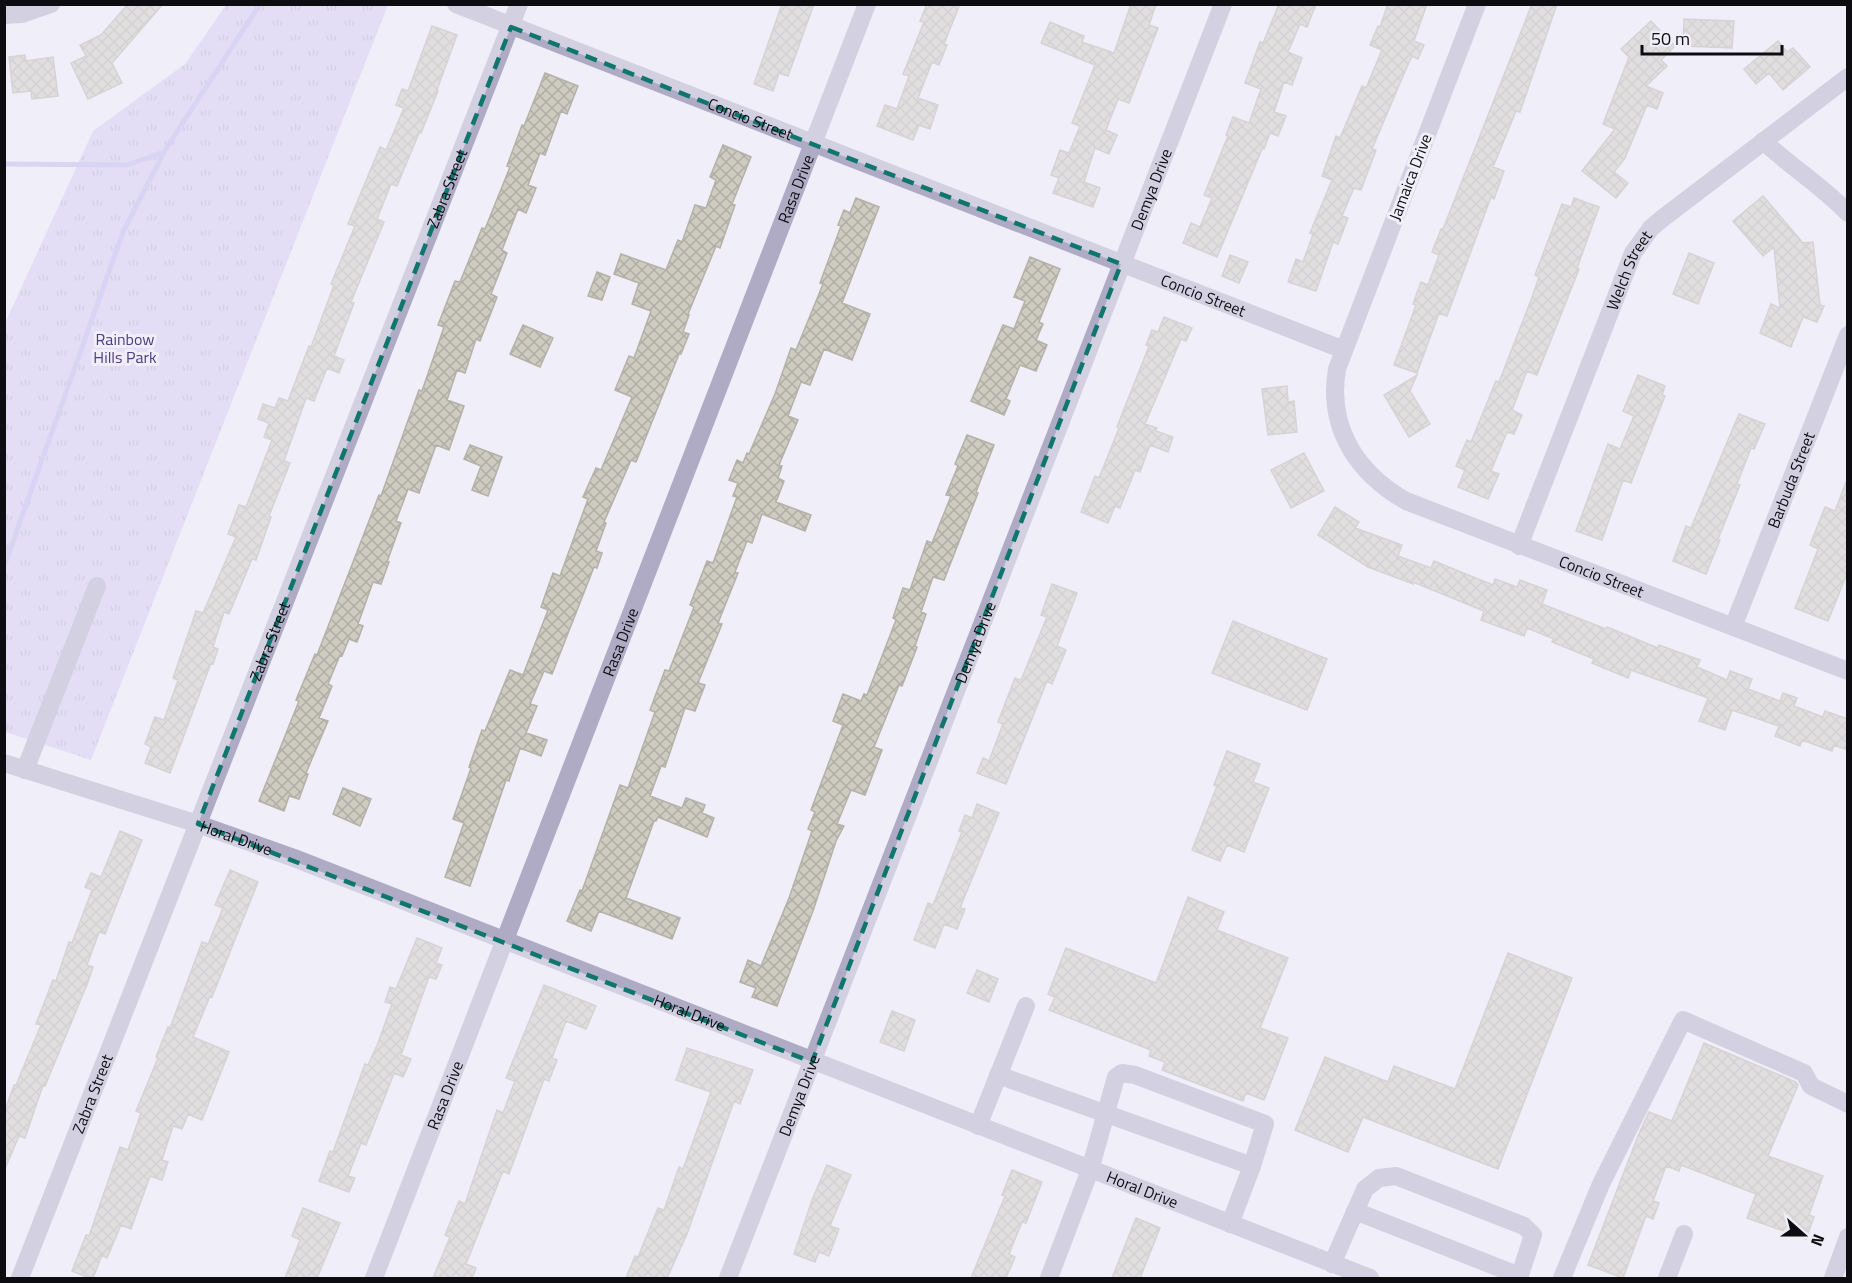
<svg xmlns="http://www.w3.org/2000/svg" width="1852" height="1283" font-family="'Titillium Web',sans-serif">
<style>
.park{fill:url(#park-tufts)}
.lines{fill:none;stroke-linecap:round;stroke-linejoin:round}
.stream{stroke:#beb3ed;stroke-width:5}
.building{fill:url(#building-cross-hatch);stroke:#b4b1a7;stroke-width:1.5}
.minor{stroke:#afabc5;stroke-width:18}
.marked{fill:none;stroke:#0f766e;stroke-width:4.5;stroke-dasharray:12 8;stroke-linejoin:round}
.labels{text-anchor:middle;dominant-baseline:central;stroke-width:6;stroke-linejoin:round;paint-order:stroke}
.street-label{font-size:16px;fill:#0d0c10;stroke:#f0eef9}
.park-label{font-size:16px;fill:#503d83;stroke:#f0eef9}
</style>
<defs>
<pattern id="park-tufts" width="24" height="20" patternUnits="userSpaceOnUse" patternTransform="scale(1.5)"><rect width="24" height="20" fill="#d2cbef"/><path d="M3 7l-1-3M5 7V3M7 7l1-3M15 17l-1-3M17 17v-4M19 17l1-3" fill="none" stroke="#b3adcc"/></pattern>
<pattern id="building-cross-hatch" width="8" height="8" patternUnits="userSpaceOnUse" patternTransform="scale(1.5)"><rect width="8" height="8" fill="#cecbc1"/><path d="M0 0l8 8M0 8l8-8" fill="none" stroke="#b0ada5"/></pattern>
</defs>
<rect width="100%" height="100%" fill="#f0eef9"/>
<path class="park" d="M226 5H388L91 760 5 732V323L93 131 185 64Z"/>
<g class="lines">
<path class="stream" d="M4 164 127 165 164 152 260 4
M4 567 123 232 164 152"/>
</g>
<path class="building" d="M128 4H163L112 63 122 83 88 99 71 63 86 56 80 45 101 35Z
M782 4H814L788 76 779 73 773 91 754 84Z
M927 4H960L944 44 947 45 939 65 932 62 918 98 938 105 930 129 919 125 913 140 877 126 885 105 897 109 909 76 903 74 924 22 920 21Z
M1131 4H1156L1149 25 1158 28 1129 103 1118 99 1106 130 1117 135 1109 154 1095 148 1084 182 1100 188 1093 207 1053 193 1059 178 1051 175 1060 150 1069 153 1080 126 1072 123 1095 65 1041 43 1050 22 1084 36 1082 42 1114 53Z
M1279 4H1316L1307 27 1300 24 1288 52 1302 58 1292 85 1284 82 1274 112 1286 116 1278 136 1270 133 1264 149H1262L1217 257 1183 243 1191 223 1200 227 1212 198 1204 195 1228 136 1226 135 1233 117 1249 123 1261 89 1245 83 1260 42 1263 43Z
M1388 4H1427L1414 41 1424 45 1418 59 1412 56 1403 76 1372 149 1376 150 1361 190 1354 188 1342 216 1348 218 1338 244 1333 242 1316 291 1288 282 1296 259 1303 262 1313 234 1310 233 1332 180 1322 176 1336 136 1340 138 1362 86 1366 88 1382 50 1370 45 1378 26 1380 27Z
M1532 4H1557L1520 112 1516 111 1493 167 1504 171 1494 199 1491 197 1447 316 1439 313 1417 373 1394 365 1416 305 1413 304 1421 282 1428 285 1439 255 1432 252 1441 229H1443Z
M1684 19 1734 21 1732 48 1683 46Z
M1651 21 1675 46 1661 60 1667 66 1646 86 1663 93 1657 109 1647 105 1625 158 1614 172 1628 183 1616 198 1582 171 1615 129 1603 124 1629 57 1621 49Z
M432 26 457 35 437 90 438 91 421 133H419L397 186 391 184 377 219 384 222 351 302 354 303 334 356 344 360 339 373 327 368 314 401 306 398 284 461 290 463 269 516 271 517 256 560 252 559 229 614 224 612 213 647 218 649 213 664 211 663 170 773 145 763 151 747 145 744 155 717 164 720 178 680 173 678 196 611 203 613 236 537 228 534 239 505 246 507 272 440 264 437 269 423 258 419 263 404 275 408 279 398 288 401 309 346 311 347 334 285 331 284 355 226 348 224 380 147 386 150 393 134 404 108 396 105 402 89 408 91Z
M1778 41 1787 52 1793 48 1810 67 1783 90 1769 73 1756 84 1744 69Z
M25 55 26 61 53 57 58 96 32 99 31 91 13 93 9 57Z
M545 73 578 86 567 114 561 111 545 155 540 153 528 185 536 188 526 213 518 209 502 250 507 253 491 294 497 297 480 341 476 339 465 373 457 370 447 400 464 406 449 450 436 445 419 493 408 489 396 521 401 523 387 562H389L381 584 373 582 358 624 363 626 357 642 349 639 342 656 340 655 328 684 332 686 319 718 328 721 306 773 308 774 299 799 289 796 284 811 259 801 299 701 296 700 315 654 317 655 379 495 381 496 419 390 422 391 444 327 438 325 455 281 460 282 482 228 485 229 510 167 507 166 522 125 524 126Z
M723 145 751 157 732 204 735 205 720 248 716 246 688 314 689 315 683 332 689 334 681 354H679L636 462 631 460 604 522 606 523 596 551 602 553 597 568 594 567 552 674 544 671 530 704 537 706 526 733 547 740 541 756 520 748 509 781 506 780 470 886 445 877 464 823 453 819 471 768 469 767 482 730 485 731 510 670 523 675 548 610 541 607 553 573 560 576 588 499 583 497 596 468 601 470 632 397 615 390 629 356 634 358 651 311 632 304 639 283 614 274 621 254 666 270 678 240 682 242 695 205 706 208 716 180 710 177Z
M1763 196 1803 243 1813 242 1820 305 1824 306 1817 322 1803 317 1791 347 1760 333 1771 304 1780 308 1774 247 1763 256 1733 221Z
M856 198 879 207 842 303 870 314 852 360 824 349 810 385 801 382 788 416 798 420 779 465 782 466 778 478 784 481 776 502 811 515 805 531 762 514 752 543 747 541 735 572 738 573 718 623 722 624 698 683 705 685 695 711 685 708 665 767 661 766 650 796 682 808 686 798 705 805 702 813 714 818 707 837 658 817 656 821H654L626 898 680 918 672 939 599 911 591 931 567 921 580 890 582 891 620 785 628 788 655 712 650 710 665 670 669 671 694 607 690 605 707 561 713 563 737 497 733 496 738 483 729 480 737 460 743 463 747 453 749 454 775 394 791 348 796 350 823 284 820 283 841 226 838 225 844 210 850 213Z
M1574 198 1599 207 1577 268 1579 269 1537 375 1527 371 1512 410 1522 415 1514 434 1507 432 1491 471 1499 474 1488 499 1458 487 1465 470 1456 466 1467 440 1471 442 1496 381 1499 382 1531 300 1539 277 1535 275 1562 204 1571 207Z
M1689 253 1714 263 1698 304 1673 294Z
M1230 255 1248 262 1239 283 1222 276Z
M1030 257 1060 269 1039 322 1043 324 1036 340 1047 345 1036 371 1020 365 1006 399 1010 401 1004 415 971 401 1003 325 1014 329 1025 301 1014 297Z
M597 272 610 277 602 300 588 296Z
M1164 317 1192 328 1186 341 1181 339 1145 424 1157 428 1156 431 1173 437 1168 452 1150 445 1140 472 1135 470 1120 508 1115 506 1108 523 1081 512 1095 476 1099 478 1119 428 1117 427 1149 346 1146 345 1152 330 1158 332Z
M523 325 553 338 540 367 510 354Z
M1417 375 1410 391 1430 424 1409 437 1384 395Z
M1638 375 1665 386 1662 395 1665 396 1631 483 1623 480 1602 540 1576 531 1608 444 1620 449 1634 416 1623 411Z
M1287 386 1288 402 1294 401 1297 432 1268 435 1262 389Z
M1739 414 1765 424 1754 449 1751 448 1737 484 1740 485 1718 539 1720 540 1706 574 1673 561 1686 526 1691 528Z
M967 435 994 445 976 492 978 493 944 580 933 577 921 612 926 614 915 646 917 647 902 686 899 685 874 747 882 750 865 795 851 790 837 824 844 826 836 841 814 908 777 1006 752 997 756 988 740 982 748 960 761 966 789 898 812 831 808 829 815 812 811 810 843 725 833 721 843 694 861 701 864 694 867 695 896 620 893 618 903 588 910 590 927 541 932 543 951 496 946 495 958 466 955 464Z
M470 445 502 457 488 496 472 490 481 466 464 459Z
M1304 453 1324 491 1291 508 1271 470Z
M1846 482H1848V571L1828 621 1795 608 1818 549 1810 545 1825 507 1835 511Z
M1335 507 1359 522 1355 528 1402 545 1398 556 1431 568 1434 561 1493 585 1495 579 1517 587 1520 580 1547 590 1542 604 1606 629 1607 627 1658 648 1659 645 1700 660 1697 667 1727 680 1730 671 1752 679 1748 689 1780 701 1783 693 1797 698 1794 706 1823 717 1825 711 1848 719V750L1834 745 1832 751 1802 740 1800 746 1775 736 1779 726 1732 710 1725 730 1699 721 1708 698 1631 670 1628 678 1592 663 1594 659 1552 642 1554 639 1527 628 1524 636 1481 620 1484 611 1413 582V584L1368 567 1318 535Z
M1052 584 1077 593 1057 646 1066 650 1052 684 1047 681 1006 784 977 773 983 758 989 761 1003 724 998 722 1015 678 1021 680 1047 617 1041 615Z
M1233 621 1327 659 1307 710 1212 673Z
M1227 751 1260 764 1253 782 1269 788 1244 852 1227 845 1220 861 1192 850 1217 786 1214 785Z
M343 788 371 799 360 826 333 814Z
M977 804 999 813 960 908 965 909 957 929 944 924 935 948 914 940 928 903 933 905 962 832 959 831 965 815 972 818Z
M120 831 142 840 105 934 99 932 87 965 93 967 88 982 45 1086 43 1085 25 1138 19 1136 4 1171V1113L14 1085H16L41 1025 36 1024 53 980 56 981 69 942 72 943 92 890 85 887 91 873 101 877Z
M230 870 258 882 212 997 210 996 193 1037 229 1052 202 1120 188 1114 182 1129 173 1126 162 1160 168 1162 162 1180 150 1176 131 1229 121 1225 107 1258 102 1255 93 1278H89L72 1271 86 1235 89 1236 120 1147 128 1150 141 1113 136 1111 158 1058 156 1057 168 1027 170 1028 202 942 208 944 223 908 215 905Z
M1188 897 1224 912 1217 930 1288 958 1260 1028 1288 1038 1264 1100 1246 1093 1243 1101 1162 1070 1165 1062 1149 1056 1151 1050 1049 1010 1055 997 1048 994 1066 948 1156 983Z
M417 938 442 948 436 963 442 965 436 979 429 977 401 1055 411 1059 403 1077 394 1073 366 1145 361 1143 348 1176 355 1178 349 1192 319 1181 330 1151 333 1152 365 1064 368 1065 378 1043 392 1004 385 1002 390 987 396 989Z
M1508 953 1572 978 1498 1169 1363 1117 1348 1152 1295 1130 1325 1057 1388 1082 1394 1066 1455 1089Z
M977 970 998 979 989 1002 967 993Z
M544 985 596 1006 586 1029 566 1021 552 1058 557 1060 549 1081 544 1079 509 1174 503 1171 466 1264 476 1268 472 1278H433L450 1237 445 1235 459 1201 465 1204 497 1110 503 1113 515 1081 506 1078Z
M892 1011 915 1020 904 1051 880 1042Z
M1704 1043 1796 1082 1798 1085 1768 1156 1823 1176 1809 1215 1814 1217 1806 1239 1747 1218 1756 1194 1681 1165 1679 1171 1666 1166 1653 1201 1659 1203 1653 1219 1646 1216 1623 1278 1588 1265 1638 1136 1649 1112 1672 1121Z
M687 1048 753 1070 740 1104 734 1101 687 1234 667 1278H626L635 1256 638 1257 658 1208 664 1210 679 1167 683 1169 711 1092 676 1080Z
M827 1165 851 1175 830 1226 839 1229 829 1256 819 1252 815 1262 794 1254 812 1200Z
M1012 1170 1042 1182 1026 1223 1022 1222 1009 1254 1015 1257 1006 1278H971L1005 1196 1002 1195Z
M303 1208 340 1223 317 1278H285L300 1240 292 1236Z
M1136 1218 1160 1228 1140 1278H1112Z"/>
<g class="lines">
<g class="minor">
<path id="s1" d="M456 4 1344 350"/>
<path id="s2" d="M1477 4 1337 369C1327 428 1357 473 1406 501L1848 671"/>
<path d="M4 15 22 14 51 4"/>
<path d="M1763 141C1790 166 1822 186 1848 213"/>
<path id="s3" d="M1519 546 1633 253 1651 228 1663 218 1848 77"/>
<path id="s4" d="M1733 627 1848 335"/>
<path id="s5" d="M4 763 198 824 294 858 1370 1278"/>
<path d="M25 770 97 586"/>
<path d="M998 1075 1252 1166 1230 1224"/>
<path d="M978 1126 1026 1006"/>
<path d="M1355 1211 1520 1276"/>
<path d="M1332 1264 1365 1189 1379 1178 1396 1176 1524 1226 1533 1235 1519 1278"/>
<path id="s6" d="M20 1278 519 4"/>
<path id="s7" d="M374 1278 867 4"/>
<path id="s8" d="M728 1278 1223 4"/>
<path d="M1049 1278 1090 1170 1116 1077 1122 1073 1135 1075 1265 1124 1252 1166"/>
<path d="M1562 1278 1601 1184 1683 1020 1804 1073 1811 1086 1848 1104"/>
<path d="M1667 1278 1684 1234"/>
<path d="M1833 1278 1848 1237"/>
</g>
</g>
<path d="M0 0H1852V1283H0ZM511 27 1121 264 812 1062 198 824Z" fill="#f0eef9" fill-opacity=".55" fill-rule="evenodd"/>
<path class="marked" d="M511 27 1121 264 812 1062 198 824Z"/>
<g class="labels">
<g class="street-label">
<text stroke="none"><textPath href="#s1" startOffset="316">Concio Street</textPath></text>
<text transform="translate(1410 177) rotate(-69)">Jamaica Drive</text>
<text stroke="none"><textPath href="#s7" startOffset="1168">Rasa Drive</textPath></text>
<text stroke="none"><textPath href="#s8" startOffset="1168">Demya Drive</textPath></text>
<text stroke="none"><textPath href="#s6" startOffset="1170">Zabra Street</textPath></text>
<text stroke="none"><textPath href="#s3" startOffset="297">Welch Street</textPath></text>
<text stroke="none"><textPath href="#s1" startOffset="802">Concio Street</textPath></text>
<text stroke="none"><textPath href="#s4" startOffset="158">Barbuda Street</textPath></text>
<text stroke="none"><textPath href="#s2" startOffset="760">Concio Street</textPath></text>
<text stroke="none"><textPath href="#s6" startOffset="684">Zabra Street</textPath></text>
<text stroke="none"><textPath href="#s8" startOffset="682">Demya Drive</textPath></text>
<text stroke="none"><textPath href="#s7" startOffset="682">Rasa Drive</textPath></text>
<text stroke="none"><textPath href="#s5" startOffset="244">Horal Drive</textPath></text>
<text stroke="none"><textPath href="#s5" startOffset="730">Horal Drive</textPath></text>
<text stroke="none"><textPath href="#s6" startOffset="198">Zabra Street</textPath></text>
<text stroke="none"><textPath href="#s7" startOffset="196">Rasa Drive</textPath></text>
<text stroke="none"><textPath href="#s8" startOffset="196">Demya Drive</textPath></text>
<text stroke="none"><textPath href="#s5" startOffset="1216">Horal Drive</textPath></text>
</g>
<g class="park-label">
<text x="125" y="339">Rainbow<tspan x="125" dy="18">Hills Park</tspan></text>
</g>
</g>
<rect width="1852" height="1283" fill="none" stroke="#0d0c10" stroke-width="12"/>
<g transform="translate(1804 1235) rotate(111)" stroke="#f0eef9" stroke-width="4.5" paint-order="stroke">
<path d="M0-4.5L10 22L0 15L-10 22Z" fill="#0d0c10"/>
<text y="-9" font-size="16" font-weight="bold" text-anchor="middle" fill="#0d0c10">N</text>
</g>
<path d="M1642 45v9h140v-9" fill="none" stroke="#0d0c10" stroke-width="3"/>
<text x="1651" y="45" font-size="18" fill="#0d0c10" stroke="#f0eef9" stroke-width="4.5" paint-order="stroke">50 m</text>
</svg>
